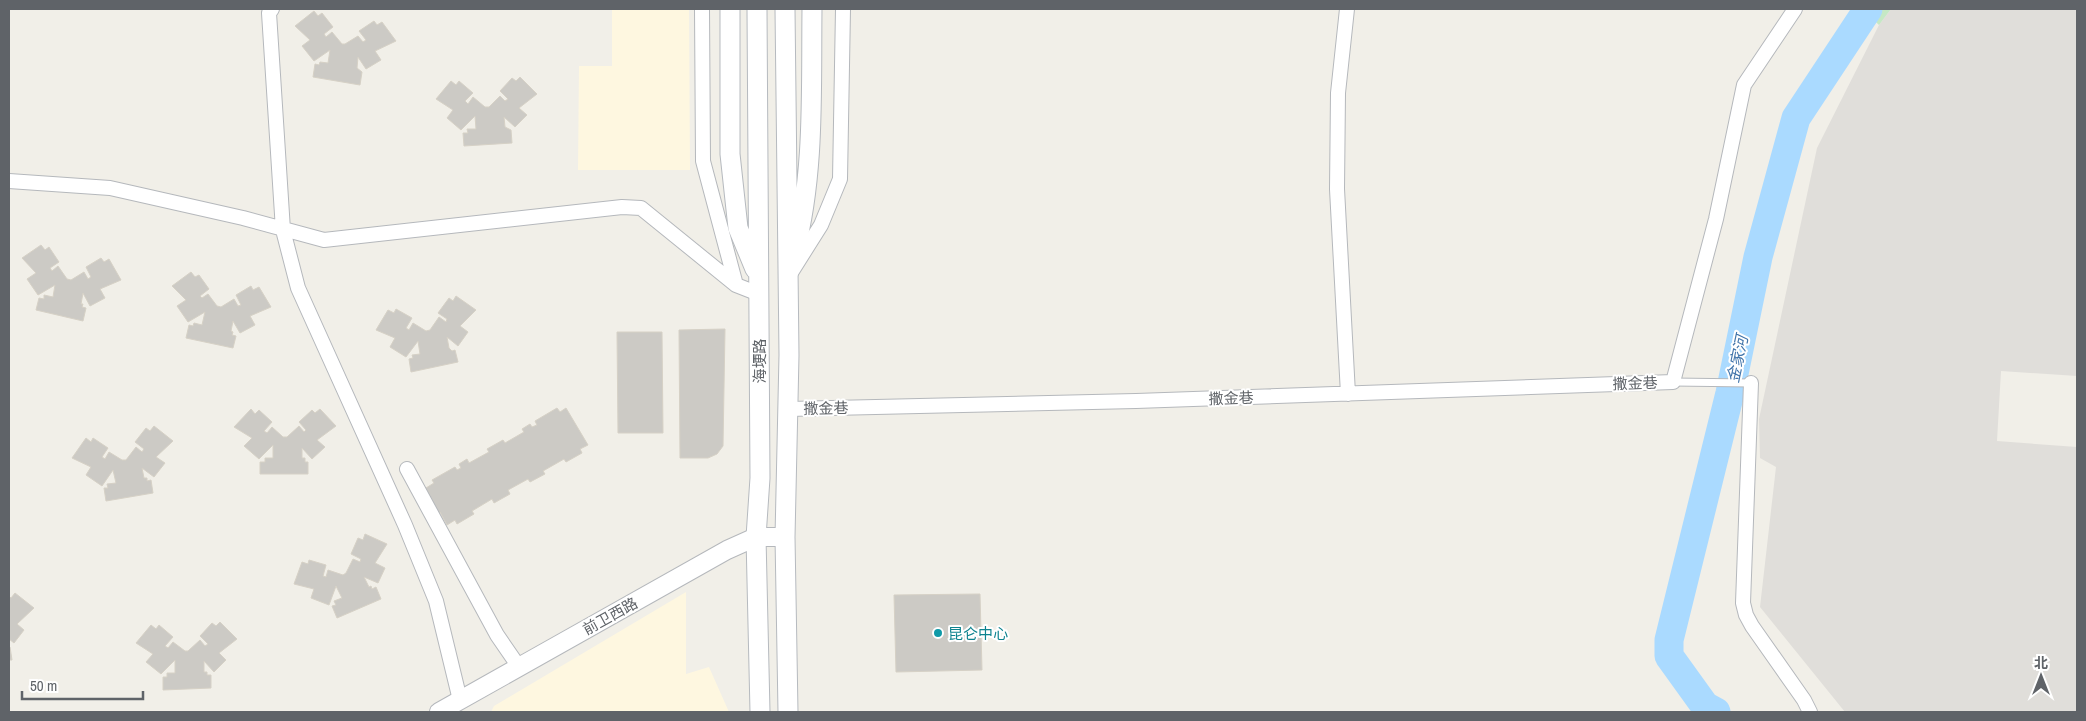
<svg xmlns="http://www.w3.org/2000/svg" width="2086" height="721" font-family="'Archivo Narrow','Noto Sans SC',sans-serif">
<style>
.commercial{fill:#fef7e0}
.industrial{fill:#e0deda}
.green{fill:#c5e8c5}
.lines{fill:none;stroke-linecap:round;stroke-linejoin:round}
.river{stroke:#aadaff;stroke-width:29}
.building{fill:#cccac5;stroke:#d6d1c6}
.service-casing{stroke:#b5b8bc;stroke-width:9}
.minor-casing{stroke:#b5b8bc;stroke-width:16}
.tertiary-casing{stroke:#b5b8bc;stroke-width:20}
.secondary-casing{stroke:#b6babf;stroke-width:21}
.service{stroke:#fff;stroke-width:7}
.minor{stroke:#fff;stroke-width:14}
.tertiary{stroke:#fff;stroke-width:18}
.secondary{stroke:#fff;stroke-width:19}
.culture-dot{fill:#0f9aa8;stroke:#fff;stroke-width:2}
.labels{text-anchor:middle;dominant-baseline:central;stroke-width:4;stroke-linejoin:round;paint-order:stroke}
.street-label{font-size:15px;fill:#5f6368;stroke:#fff}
.culture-label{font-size:15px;fill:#0d838f;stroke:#fff;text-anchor:start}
.water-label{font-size:16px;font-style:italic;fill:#4174aa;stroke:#fff}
</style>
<rect width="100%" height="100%" fill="#f1efe8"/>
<path class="commercial" d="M612 9H689L690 170H578L579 66H612Z
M686 592V674L709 667 729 712H491L494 706Z"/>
<path class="industrial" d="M1891 9H2077V376L2001 371 1997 441 2077 447V712H1845L1760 607 1776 467 1760 458 1759 419 1817 148 1879 25Z"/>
<path class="green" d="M1862 9H1891L1879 25Z"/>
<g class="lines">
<path class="river" d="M1716 712 1705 706 1669 656V640L1730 393 1758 257 1796 118 1868 9"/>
</g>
<path class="building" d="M314 11 318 16 322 13 333 27 324 34 326 37 332 32 342 44H345L358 36 363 42 366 40 359 31 374 21 377 25 382 22 396 41 375 51 381 60 366 69 358 57 357 68 362 72 360 85 313 77 315 64 319 65 320 62 328 63 330 50 314 61 302 46 310 40 295 26Z
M520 77 537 94 519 108 527 115 515 127 504 117 505 127 511 130 512 143 464 146 463 133H468L467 129H476L475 116 461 130 447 118 453 110 436 99 451 81 456 85 459 81 473 93 465 101 468 104 473 97 485 107H489L500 96 505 101 508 99 500 91 512 78 516 81Z
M41 245 45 250 49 247 59 262 50 268 52 271 58 266 67 279 71 280 84 272 88 279 91 277 86 267 101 258 104 262 109 259 121 280 100 289 105 298 90 306 83 293 81 304H83L82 307 86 308 83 321 36 310 39 298 44 299V295L53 297 55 285 38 295 27 279 36 273 22 258Z
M191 272 195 277 199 275 209 289 200 296 202 298 208 294 217 306 221 307 234 299 238 306 241 305 236 295 251 286 253 290 259 287 271 307 250 316 255 325 240 333 233 321 231 331 233 332 232 335 236 336 233 348 186 338 189 325 193 326 194 323 202 325 205 312 188 322 177 306 186 300 172 286Z
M456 296 476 310 460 326 468 332 458 346 447 337 449 348 452 351 455 350 458 362 411 372 409 359 413 358 412 355 420 354 418 341 406 357 390 347 395 338 376 330 388 310 394 313 396 309 412 318 406 328 409 330 413 323 426 331 430 330 439 317 446 322 447 319 438 313 449 298 453 301Z
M725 329 723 446 717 454 708 458H680L679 330Z
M617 332H662L663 433H618Z
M557 408 560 412 566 408 588 445 580 449 582 453 566 462 564 459 543 471 545 474 530 482 528 479 508 490 510 494 494 503 492 499 472 511 474 514 457 524 455 520 447 525 440 512 436 515 430 503 433 501 426 488 434 483 432 480 455 467 457 470 461 468 459 464 467 459 469 463 489 452 487 449 503 440 505 443 524 432 522 429 530 424 532 427 537 425 535 421Z
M251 409 255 414 259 410 272 422 264 431 267 433 272 427 283 437H287L299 426 304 432 306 430 299 422 312 410 315 413 320 409 336 426 317 440 325 447 312 459 302 448V458H305V462H308V474H260V462H265V458H273V445L259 459 244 446 252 438 234 427Z
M154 426 173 441 156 457 165 463 154 477 142 468 144 478H147V481L151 480 153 493 106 501 104 488H108L107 484 116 483 113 470 102 486 86 475 91 467 72 458 86 438 91 442 93 438 108 448 102 457 105 459 109 452 122 460H126L136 447 142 452 144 449 135 442 146 428 150 431Z
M365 534 387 544 375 563 385 568 378 583 364 577 369 587 371 586 372 589 376 587 381 599 337 618 332 606 336 605 334 601 342 598 336 586 329 605 311 598 314 589 294 584 302 562 308 564 309 560 326 565 323 576 326 577 328 570 343 575 346 573 353 559 360 562 361 559 351 554 358 538 363 540Z
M15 593 34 608 17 624 24 630 14 643 9 639V596L11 598Z
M980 594 982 670 896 672 894 595Z
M220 622 237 639 219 653 226 660 214 672 204 661V672H207V675H211V688L163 690V677H167V673H175V660L161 674 146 662 153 654 136 643 151 625 156 629 159 625 173 637 165 646 168 648 173 642 185 651H188L200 640 205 646 208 644 200 636 212 623 216 626Z
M9 647H10L12 660H9Z"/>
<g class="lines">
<defs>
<path id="service" d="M1673 382 1751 383"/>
<path id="minor" d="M272 9 269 13 283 230 298 288 405 525 436 601 460 700
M702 9 703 161 736 285
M1347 9 1338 93 1337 189 1348 394
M9 181 110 188 243 218 324 240 622 207 641 208 736 285 759 294
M787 279 821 225 840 179 843 9
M1751 383 1743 603 1746 615 1752 626 1804 700 1810 712
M788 409 1136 401 1673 382 1716 219 1744 85 1795 9
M407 469 497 635 519 667"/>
<path id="tertiary" d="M439 712 727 550 756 537H785"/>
<path id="secondary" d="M730 9V154L738 228 755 269
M757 9 760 478 756 537 760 712
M785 9 789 355 785 537 788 712
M794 254C815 174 811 91 812 9"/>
</defs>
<use href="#service" class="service-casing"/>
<use href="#minor" class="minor-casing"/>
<use href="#tertiary" class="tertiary-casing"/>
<use href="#secondary" class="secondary-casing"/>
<use href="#service" class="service"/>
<use href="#minor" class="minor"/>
<use href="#tertiary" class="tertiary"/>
<use href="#secondary" class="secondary"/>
</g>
<circle class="culture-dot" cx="938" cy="633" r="5"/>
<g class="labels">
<g class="street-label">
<text transform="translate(759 361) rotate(-90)">海埂路</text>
<text transform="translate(1635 383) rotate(-2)">撒金巷</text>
<text transform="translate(1231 398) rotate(-2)">撒金巷</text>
<text transform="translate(826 408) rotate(-1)">撒金巷</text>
<text transform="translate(610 616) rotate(-29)">前卫西路</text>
</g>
<g class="culture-label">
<text x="948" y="633">昆仑中心</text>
</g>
<g class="water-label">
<text transform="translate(1737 359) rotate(-78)">金家河</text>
</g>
</g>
<rect width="2086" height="721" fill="none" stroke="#5f6368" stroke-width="20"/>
<g transform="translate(2041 676)" stroke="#ffffff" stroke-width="4" paint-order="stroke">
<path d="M0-4L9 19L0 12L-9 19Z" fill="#5f6368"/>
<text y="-8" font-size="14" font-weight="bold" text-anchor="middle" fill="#5f6368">北</text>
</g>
<path d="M22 691v8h121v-8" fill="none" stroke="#5f6368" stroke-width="2.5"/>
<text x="30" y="691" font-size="15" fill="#5f6368" stroke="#ffffff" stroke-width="4" paint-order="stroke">50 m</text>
</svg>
